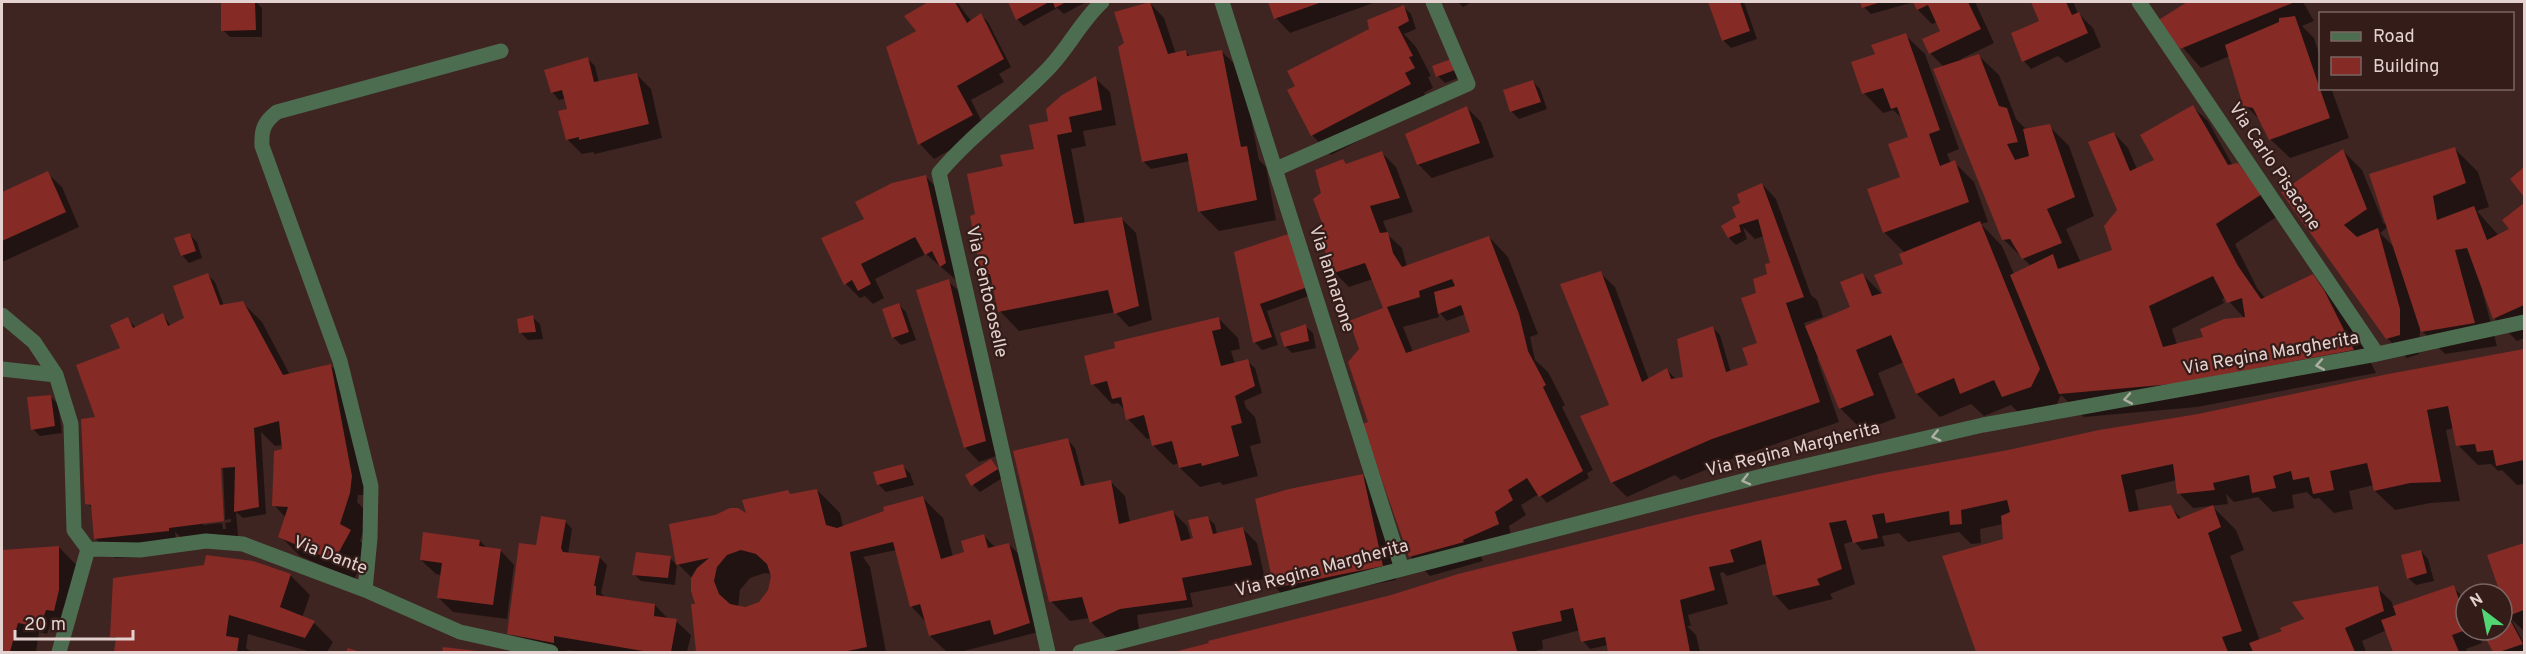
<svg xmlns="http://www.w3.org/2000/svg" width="2526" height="654" font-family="Overpass,sans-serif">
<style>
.shadow{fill:#0007;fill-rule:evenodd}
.building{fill:#852a24;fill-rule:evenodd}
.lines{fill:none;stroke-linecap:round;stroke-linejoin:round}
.minor{stroke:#4d6d51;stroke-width:15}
.oneway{stroke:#aeafa3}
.labels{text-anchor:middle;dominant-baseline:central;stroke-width:4.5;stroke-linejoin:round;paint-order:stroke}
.street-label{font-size:18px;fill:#e3d2cf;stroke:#341c19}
</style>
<rect width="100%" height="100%" fill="#3e2522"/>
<path class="shadow" d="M223 2H256L262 8V37H230L223 30Z
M931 2H957L972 22 981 15 988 22 1011 67 999 74 1004 82 971 100 986 130 934 159 920 144 887 48 918 30 907 16Z
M1009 2H1086L1064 14 1057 8 1024 26 1017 19Z
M1269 2H1376L1290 33 1276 18Z
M1458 2H1472L1463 7Z
M1710 2H1744L1757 39 1731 48 1723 40Z
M1862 2H1914L1871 14 1864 7Z
M1914 2H1975L1994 43 1961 59 1962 61 1979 56 1999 75 2016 119 2027 130 2049 126 2069 146 2094 216 2066 229 2081 263 2114 251 2118 211 2114 133 2128 148 2137 169 2156 161 2193 107 2208 121 2233 166 2281 214 2235 244 2257 288 2266 299 2313 276 2336 299 2347 315 2376 373 2197 407 2084 417 2061 395 2054 410 2026 420 2011 405 1984 416 1971 404 1940 417 1917 394 1904 362 1878 373 1896 418 1863 431 1840 408 1819 358 1817 359 1839 422 1732 459 1681 480 1675 475 1627 497 1612 482 1582 417 1616 414 1600 273 1615 287 1649 380 1667 370 1677 380 1684 378 1712 327 1720 335 1731 373 1749 366 1758 344 1759 294 1772 264 1764 236 1755 239 1743 227 1747 239 1736 245 1729 238 1741 204 1762 184 1776 199 1811 295 1817 300 1823 317 1804 323 1806 328 1852 308 1862 274 1885 297 1905 265V253L1884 232 1902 178 1910 138 1904 120 1893 110 1883 113 1864 93 1876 55 1905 35 1925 54 1959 149 1947 154 1951 163 1954 162 1974 182 1988 222 1981 224 2002 246 2014 274 2031 266 2003 239 1944 67 1930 53 1942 32 1937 22 1932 24 1918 10ZM2226 298 2245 319 2205 338 2177 345 2172 329 2224 303 2222 299Z
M2033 2H2073L2078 13 2093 28 2101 47 2066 63 2058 56 2031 69 2024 61 2041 22Z
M2189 2H2303L2314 21 2302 26 2314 38 2320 57V88H2331L2349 138 2290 158 2270 139 2261 121 2245 105 2230 56 2201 68 2159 21Z
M1150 3 1164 18 1176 54 1186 52 1191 57 1222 52 1242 71 1259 160 1266 167 1276 220 1219 231 1199 211 1190 161 1151 169 1143 161 1125 44Z
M1404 7 1411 14 1416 29 1404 34 1416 47 1431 76 1428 77 1433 88 1424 93 1430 104 1331 155 1312 135 1369 30Z
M587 58 595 66 599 83 636 74 651 89 662 138 595 154 593 152 582 154 567 139 569 110 566 98 559 100 552 92Z
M1450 60 1461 77 1445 83 1438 76Z
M1095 78 1110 92 1116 125 1083 131 1086 146 1071 149 1085 223 1121 218 1136 233 1152 320 1129 327 1115 312 1019 331 1000 311 995 286 983 275 977 215 1004 168 1035 150 1050 122Z
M1533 82 1540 89 1547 109 1519 119 1511 111Z
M1467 108 1481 122 1494 157 1432 178 1418 164Z
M2455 149 2478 172 2489 207 2477 211 2499 236 2511 230 2504 220 2524 205V338L2517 341 2494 318 2484 289 2482 290 2497 346 2445 354 2420 329 2419 354 2407 358 2387 338 2283 192 2343 151 2362 170 2384 224ZM2388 227 2394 247 2380 233Z
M1382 153 1396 167 1413 212 1383 221 1389 236 1402 248 1407 267 1489 237 1508 257 1538 334 1530 337 1535 360 1548 372 1565 405 1562 407 1593 470 1587 473 1589 478 1547 503 1539 494 1521 505 1526 515 1509 526 1512 539 1479 553 1483 561 1430 576 1411 557 1371 423 1361 349 1386 309 1373 279 1349 287 1335 273 1324 224 1323 194 1347 165ZM1438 311 1447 321 1465 314 1471 332 1413 352 1403 327 1439 317Z
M47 173 62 187 79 227 2 262V194Z
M925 176 940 191 956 280 926 254 875 279 884 298 873 304 865 296 860 298 846 284 866 220Z
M189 234 197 242 202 258 189 263 182 255Z
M1291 235 1311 295 1267 311 1278 345 1262 350 1255 342 1243 291Z
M208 275 215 282 224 306 242 302 262 322 290 375 330 365 350 385 371 495H358L357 502 369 514 360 541 370 551 354 579 300 556 280 536 286 518 274 505 283 445 275 446 261 432 266 514 243 518 236 512 238 536 185 541 175 532 176 538 143 557 115 558 95 538 93 509 87 503 96 418 121 349 128 319 136 328 163 315 171 326 186 319ZM219 464 223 467 225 520 231 519V522L225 523 226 529H223L222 523 203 525Z
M948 281 963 295 999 455 979 462 965 447Z
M899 305 906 312 916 340 901 345 893 337Z
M532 317 540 324 543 339 528 340 520 332Z
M1219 319 1238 338 1240 349 1231 351 1235 364 1247 361 1255 368 1262 393 1244 401 1246 408 1255 417 1261 443 1250 446 1258 476 1223 485 1220 482 1200 487 1180 468 1179 463 1173 465 1153 445 1151 438 1147 439 1128 419 1126 411 1118 403 1112 404 1093 384Z
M1305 326 1313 333 1316 348 1292 353 1285 346Z
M2524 351V484L2517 485 2502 470 2498 471 2491 464 2478 465 2458 445 2454 428 2446 430 2460 501 2430 503 2395 510 2375 491 2374 485 2349 491 2353 509 2334 513 2319 498 2314 499 2307 492 2292 495 2294 508 2273 512 2258 497 2234 502 2226 494 2228 504 2193 508 2179 493 2177 480 2135 490 2139 512 2170 507 2182 519 2213 507 2236 530 2244 550 2230 556 2260 641 2284 632 2305 621 2294 603 2377 588 2392 602 2393 608 2453 587 2466 600V630H2478L2482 643 2466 649 2467 652H2395L2387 630 2362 641 2366 652H1978L1944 557 2005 540 2003 524 1980 529 1981 543 1971 544 1959 532 1908 542 1899 533 1882 536 1885 546 1862 550 1854 541 1844 544 1855 584 1830 594 1833 599 1789 610 1775 595 1768 563 1727 576 1723 572 1720 573 1728 604 1688 615 1691 626H1687L1696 635 1700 652H1610L1608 645 1590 649 1583 641 1580 630 1542 640 1543 649 1531 652H1176L2199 415 2389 376Z
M51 397 58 404 62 433 40 436 33 429Z
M1068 440 1075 448 1085 486 1111 482 1125 496 1130 523 1173 512 1187 526 1191 540 1194 539 1207 517 1215 525 1217 534 1243 529 1257 543 1265 579 1190 593 1193 607 1137 615 1139 629 1111 642 1091 622 1090 618 1070 621 1051 601Z
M991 461 1004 477 980 492 973 485Z
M902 466 910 473 914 485 886 492 879 485 875 473Z
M1363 476 1377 490 1396 580 1289 601 1275 587Z
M817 490 840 513 843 527 923 498 943 518 953 557 965 553 984 536 996 548 1009 544 1028 564 1046 630 960 652H947L930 636 926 622 911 606 896 550 863 557 870 567 886 652H698L693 606H697L693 579 678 564 749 517 791 495ZM765 573 772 574 769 591 760 603 745 609 738 607 740 590 750 578Z
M565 521 572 529 568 554 599 557 607 565 601 593 606 598 655 605 669 620 676 621 691 635 687 652H583L567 650 568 652H546L523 648 509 634 537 546Z
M480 541 487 548 500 550 514 565 507 619 453 612 438 597 441 575 436 574 421 560Z
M2524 544V631L2511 619 2524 643V652H2494L2483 630H2502V619L2510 617 2488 556Z
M59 547 78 567V609L63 608 61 618 53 617 47 634 39 632 36 652H2V552Z
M2421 551 2428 559 2434 581 2416 585 2408 578Z
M670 558 677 565 675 585 641 581 634 574Z
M290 575 310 595 302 618 314 623 333 642 327 652H311L248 634 246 648 251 652H115L117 642 111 637Z"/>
<path class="building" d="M221 2H255L256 30 221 31Z
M928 2H955L967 23 981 13 1004 59 957 86 973 115 918 145 886 47 916 31 904 16Z
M1008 2H1049L1016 20Z
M1053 2H1066L1055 8Z
M1150 2 1168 54 1186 50 1187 56 1222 50 1241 147 1247 146 1257 200 1198 212 1187 153 1142 162 1118 47 1124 43 1114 12Z
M1268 2H1322L1274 19Z
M1708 2H1740L1750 31 1722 41Z
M1860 2H1881L1862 8Z
M1913 2H1968L1981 29 1929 54 1922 39 1940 31 1928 5 1917 10Z
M2031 2H2066L2072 15 2079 12 2088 33 2022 62 2011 33 2039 21Z
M2187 2H2295L2180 49 2157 21Z
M1404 5 1409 21 1398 27 1413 56 1409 57 1415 68 1405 73 1411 84 1311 136 1287 90 1295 86 1287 71 1369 29 1367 20Z
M2295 16 2330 118 2269 140 2253 108 2243 106 2225 45 2279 22V18Z
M1906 33 1940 130 1929 134 1940 166 1955 160 1969 202 1883 233 1867 189 1900 177 1888 144 1908 137 1897 107 1891 109 1883 88 1862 94 1851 62 1875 54 1871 45Z
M1979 54 1999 106 2007 108 2018 142 2007 144 2015 160 2029 156 2023 129 2050 124 2075 197 2047 209 2062 243 2022 259 2010 239 2002 240 1933 69Z
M588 57 594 82 637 73 649 124 579 140V137L566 140 558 111 567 109 562 90 551 93 544 70Z
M1451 59 1455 70 1436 77 1432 66Z
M1096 76 1102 110 1069 117 1072 132 1057 135 1074 224 1122 217 1139 306 1114 314 1108 290 998 312 990 274 981 275 970 216 975 214 967 174 1003 166 1000 155 1034 149 1029 125 1048 121 1046 109 1062 95Z
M1533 80 1541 102 1510 112 1503 90Z
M2193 105 2228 165 2238 163 2262 194 2216 224 2238 266 2261 299 2313 274 2324 290 2354 350 2173 384 2059 394 2010 275 2053 254 2058 269 2112 250 2104 226 2117 210 2088 142 2114 132 2130 171 2154 160 2140 135ZM2213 276 2227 303 2242 298 2245 317 2224 319 2200 329 2203 337 2163 347 2149 306Z
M1467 106 1480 143 1417 165 1405 134Z
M2455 147 2466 183 2433 196 2437 220 2474 206 2487 240 2509 229 2502 220 2524 203V305L2493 319 2467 248 2455 250 2475 323 2421 332 2369 174Z
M2343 149 2367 209 2344 225 2357 237 2378 228 2400 309V335L2386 339 2281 192Z
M1382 151 1400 198 1370 206 1380 233 1388 232 1393 253 1402 267 1489 236 1519 314 1528 351 1546 385 1543 387 1583 471 1539 497 1527 478 1508 490 1513 500 1495 512 1499 524 1463 540 1464 542 1409 557 1362 424 1368 422 1348 362 1359 349 1349 321 1383 308 1365 263 1334 273 1315 227 1322 223 1313 199 1321 193 1315 170 1343 159 1346 164ZM1452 279 1455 286 1434 292 1438 314 1461 305 1470 332 1406 353 1387 307 1420 297 1419 291Z
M2524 167V197L2510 179Z
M48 171 66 212 2 241V192Z
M926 175 946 263 940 267 932 251 925 255 915 237 861 264 871 284 858 291 852 280 844 285 821 238 864 219 855 202 892 183Z
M1762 183 1804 297 1786 303 1820 402 1712 439 1611 483 1580 416 1609 405 1560 284 1601 271 1642 382 1667 368 1671 379 1683 377 1677 339 1713 326 1726 372 1748 365 1742 348 1757 343 1741 298 1756 293 1753 279 1767 274 1765 264 1770 263 1758 219 1739 225 1741 232 1728 238 1721 226 1736 217 1732 207 1740 203 1737 194Z
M1980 221 2040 369 2031 387 2002 397 1994 380 1960 394 1954 378 1916 394 1891 335 1856 350 1874 395 1839 409 1805 326 1850 307 1840 282 1863 273 1872 296 1882 293 1874 275 1903 264 1899 254Z
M190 233 196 251 181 256 174 238Z
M1291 233 1303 272 1305 288 1260 304 1272 337 1253 343 1234 252Z
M208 273 220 305 243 301 283 375 331 364 352 476 350 493 340 524 351 530 334 561 278 537 288 507 272 506 274 451 282 449 279 421 254 428 259 507 234 512 235 467 221 468 224 521 169 528V531L94 539 91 505 85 504 81 419 95 417 76 365 120 348 110 325 128 317 133 328 163 313 168 326 184 318 173 286Z
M949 279 986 441 964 448 916 290Z
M899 303 909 332 892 338 882 309Z
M533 315 536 332 519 333 517 319Z
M1219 317 1221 329 1212 331 1221 366 1248 359 1255 386 1235 396 1242 423 1231 426 1239 456 1202 466 1201 463 1179 468 1172 441 1152 446 1144 415 1126 420 1121 397 1112 399 1107 381 1091 385 1084 356 1115 348 1114 342Z
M1306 324 1309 341 1284 347 1280 333Z
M2524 349V460L2496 466 2493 450 2477 452 2475 444 2456 446 2448 406 2427 410 2441 482 2410 483 2374 491 2367 463 2330 471 2334 490 2313 494 2309 477 2293 480 2291 471 2273 476 2276 488 2252 493 2249 475 2213 483 2215 490 2177 494 2173 464 2121 475 2129 512 2171 505 2178 519 2213 505 2221 527 2208 533 2242 631 2222 637 2228 652H1976L1942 556 2003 539 2001 516 2010 512 2007 500 1961 510 1962 524 1950 525 1949 511 1886 523 1884 513 1872 515 1878 538 1853 543 1846 520 1829 523 1842 569 1817 579 1820 585 1773 596 1761 540 1730 550 1734 562 1709 567 1715 590 1680 600 1690 652H1608L1605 637 1581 642 1573 608 1560 611 1562 621 1512 632 1517 651 1513 652H1174L1209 643 1208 641 1391 595 1458 574 1695 515 1878 474 2008 450 2099 430 2198 414 2388 374Z
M51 395 55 426 31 430 27 397Z
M1068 438 1081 486 1111 480 1119 524 1173 510 1181 541 1193 538 1188 520 1208 516 1213 534 1243 527 1252 565 1182 578 1187 600 1120 609 1090 623 1082 597 1049 602 1013 451Z
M991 459 998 469 971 486 965 475Z
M903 464 907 477 877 485 873 472Z
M1363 474 1383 566 1274 588 1255 499 1289 489Z
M817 489 826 525 837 528 884 511 883 507 923 496 941 559 964 552 961 541 984 534 988 548 1009 543 1030 623 994 635 990 620 929 636 920 604 910 607 893 542 850 552 867 647 843 652H696L691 604H695L691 591V578L697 568 709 558 676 565 669 524 715 515 730 508H738L746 513 742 500 788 490 790 494ZM741 550 756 554 767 564 771 576 768 590 759 602 745 607 730 604 719 594 714 581 717 567 727 555Z
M541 516 566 520 561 548 563 552 600 556 594 586H596V595L655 604 654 616 677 619 671 652H649L554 636V643L507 634 519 543 536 545Z
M423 532 480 540 479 546 501 549 493 605 437 598 442 563 420 560Z
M2524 543V610L2508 616 2523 644 2499 652H2493L2481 630H2502V618L2508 616 2487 555Z
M59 546V590L54 611 46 610 40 627 18 623 10 652H2V550Z
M2421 550 2427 573 2407 579 2401 555Z
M636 552 671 556 668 578 632 575Z
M206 555 253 561 291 574 280 607 315 621 305 638 229 615 226 636 239 638 237 652H114L116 637H110L113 578 204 565Z
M2454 585 2466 621V630L2452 635 2459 652H2393L2381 620 2396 615 2393 606Z
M2378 586 2384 611 2345 628 2355 652H2253L2249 643 2282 631 2280 628 2304 619 2292 602Z
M443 647 477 651V652H442Z
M348 648 360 652H346Z"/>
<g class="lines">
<path class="minor" d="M1222 2 1402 569
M2139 2 2377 354
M1276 169 1468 84 1433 2
M2 315 34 342 56 375 71 424 74 530 88 549
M2 369 56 375
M88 549 140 550 206 541 243 544 365 590 460 632 551 652
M365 590 370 538 371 486 340 361 262 146C261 130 264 122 277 112L501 51
M59 652 88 549
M1048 652 939 173C971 135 1012 106 1047 70 1068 49 1081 21 1102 2
M1080 652 1762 476 1983 425 2377 354 2524 322"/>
</g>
<defs><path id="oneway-chevron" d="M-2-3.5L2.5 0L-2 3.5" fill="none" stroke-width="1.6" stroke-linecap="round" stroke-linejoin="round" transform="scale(1.5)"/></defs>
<g class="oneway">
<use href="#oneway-chevron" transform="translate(2320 365) rotate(170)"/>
<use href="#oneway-chevron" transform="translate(2128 399) rotate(170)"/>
<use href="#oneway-chevron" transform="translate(1936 436) rotate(167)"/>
<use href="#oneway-chevron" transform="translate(1746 480) rotate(166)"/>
</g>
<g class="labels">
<g class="street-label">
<text transform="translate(2274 167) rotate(56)">Via Carlo Pisacane</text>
<text transform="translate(1331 279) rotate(72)">Via Iannarone</text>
<text transform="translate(986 292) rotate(77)">Via Centocoselle</text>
<text transform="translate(2271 354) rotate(-10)">Via Regina Margherita</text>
<text transform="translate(1793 450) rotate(-14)">Via Regina Margherita</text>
<text transform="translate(330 556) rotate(21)">Via Dante</text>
<text transform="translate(1322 569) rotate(-15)">Via Regina Margherita</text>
</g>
</g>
<rect width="2526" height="654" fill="none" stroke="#e3d2cf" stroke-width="6"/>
<rect x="2319" y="12" width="195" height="78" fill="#341c19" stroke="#7a6562" stroke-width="1.5"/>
<rect x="2331" y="32" width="30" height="9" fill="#4d6d51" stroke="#7a6562" stroke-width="1.5"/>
<text x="2373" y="42" font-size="18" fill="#e3d2cf">Road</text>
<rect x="2331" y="57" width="30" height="18" fill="#852a24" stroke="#7a6562" stroke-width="1.5"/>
<text x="2373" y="72" font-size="18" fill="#e3d2cf">Building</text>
<g transform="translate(2484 612) rotate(328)"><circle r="28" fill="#341c19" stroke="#7a6562" stroke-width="1.5"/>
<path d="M0-4.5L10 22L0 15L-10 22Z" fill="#52d673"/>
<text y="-9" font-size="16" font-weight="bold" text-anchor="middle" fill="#e3d2cf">N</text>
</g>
<path d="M15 630v9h118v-9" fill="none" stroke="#e3d2cf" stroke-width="3"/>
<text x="24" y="630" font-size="18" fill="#e3d2cf" stroke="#341c19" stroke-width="4.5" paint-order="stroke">20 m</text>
</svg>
